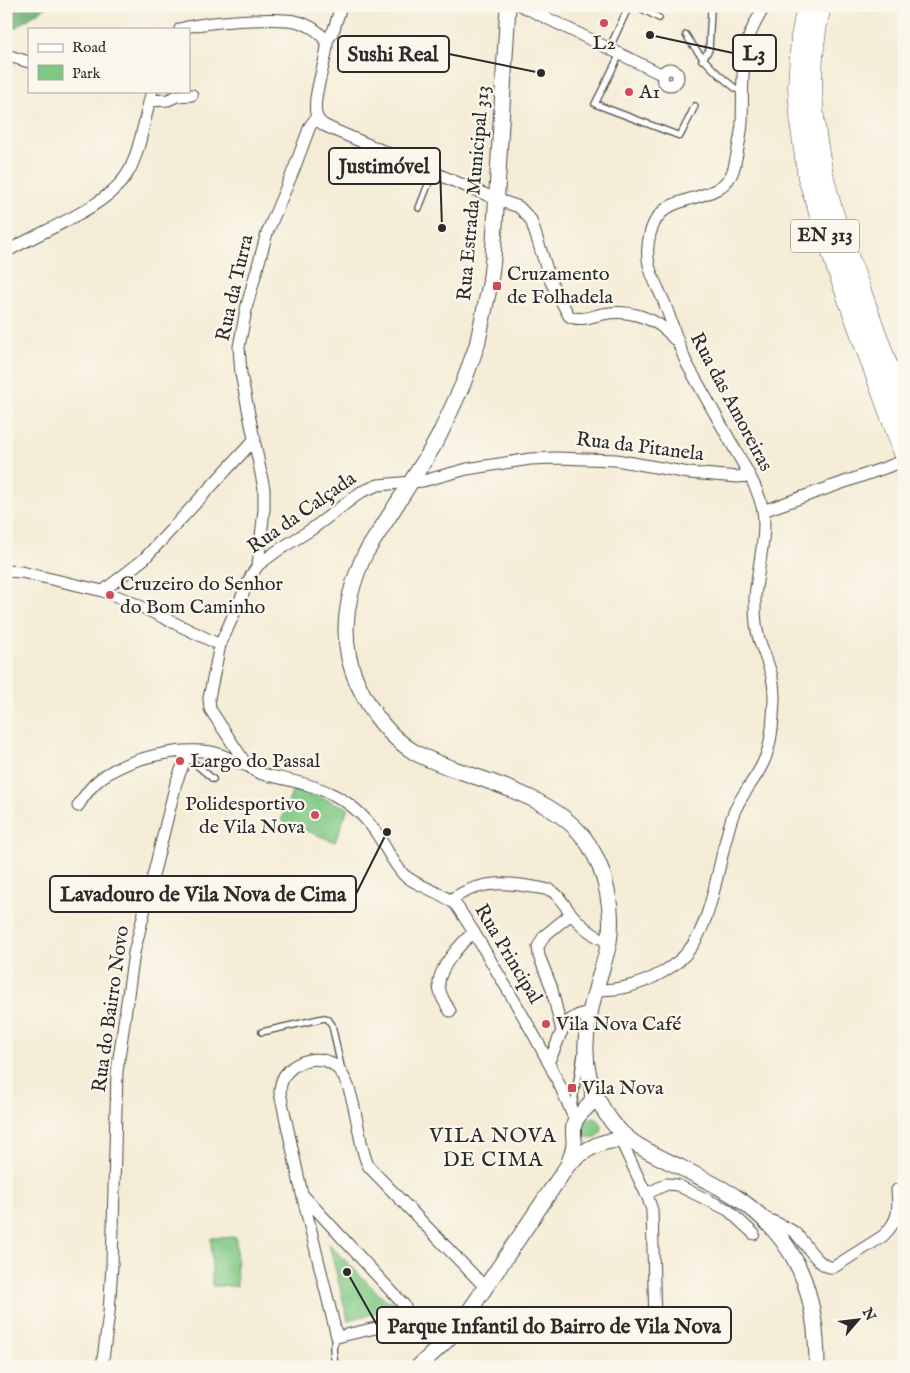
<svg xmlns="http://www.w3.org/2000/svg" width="910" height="1373" font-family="'IM FELL English',serif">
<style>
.green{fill:#7fc884;stroke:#557a58}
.forest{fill:#67ac72;stroke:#496c4e}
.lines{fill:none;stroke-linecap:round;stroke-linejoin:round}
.lane-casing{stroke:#494845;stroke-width:8}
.street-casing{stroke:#494845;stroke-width:13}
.secondary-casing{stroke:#494845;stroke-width:17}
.primary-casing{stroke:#494845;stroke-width:19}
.lane{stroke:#fff;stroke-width:5.5}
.street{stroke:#fff;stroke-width:11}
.secondary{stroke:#fff;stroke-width:15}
.primary{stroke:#fff;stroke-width:18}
.poi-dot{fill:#d1495b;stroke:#fbf7ec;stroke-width:2}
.labels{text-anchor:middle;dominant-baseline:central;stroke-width:4.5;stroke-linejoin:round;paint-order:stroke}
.shield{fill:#fbf7ec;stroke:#696865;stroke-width:1}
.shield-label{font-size:19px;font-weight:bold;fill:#2b2b2b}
.poi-label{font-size:20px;fill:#2b2b2b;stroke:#fbf7ec;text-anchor:start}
.street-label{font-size:20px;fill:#2b2b2b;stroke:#fbf7ec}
.neighbourhood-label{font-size:21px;letter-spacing:1px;fill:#2b2b2b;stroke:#fbf7ec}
.leader{fill:none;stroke:#2b2b2b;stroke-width:2}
.callout-dot{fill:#2b2b2b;stroke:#fbf7ec;stroke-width:2}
.callout{fill:#fbf7ec;stroke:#2b2b2b;stroke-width:2}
.callout-label{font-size:21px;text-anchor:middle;font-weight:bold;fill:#2b2b2b}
</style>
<rect width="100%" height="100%" fill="#fbf7ec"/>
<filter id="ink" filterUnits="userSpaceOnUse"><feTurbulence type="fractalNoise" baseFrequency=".02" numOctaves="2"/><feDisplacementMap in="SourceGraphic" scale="10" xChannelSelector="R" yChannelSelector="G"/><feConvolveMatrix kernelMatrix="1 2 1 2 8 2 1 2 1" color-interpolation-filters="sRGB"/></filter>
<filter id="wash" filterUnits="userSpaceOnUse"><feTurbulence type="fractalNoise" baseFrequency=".0096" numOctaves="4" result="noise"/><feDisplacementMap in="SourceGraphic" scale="20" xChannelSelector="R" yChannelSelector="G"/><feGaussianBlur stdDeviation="1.12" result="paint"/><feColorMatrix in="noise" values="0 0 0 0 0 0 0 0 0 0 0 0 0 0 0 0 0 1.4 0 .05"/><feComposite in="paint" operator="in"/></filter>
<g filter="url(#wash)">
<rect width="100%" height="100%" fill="#f4ecd6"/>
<path class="green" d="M294 787 348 808 335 842 281 821Z
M582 1128a10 10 0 1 1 20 0a10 10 0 1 1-20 0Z
M236 1237 237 1286H212L211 1238Z
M329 1244 385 1300 400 1302 403 1313 395 1319 393 1309 348 1320Z"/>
<path class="forest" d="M6 6H48L6 34Z"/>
</g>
<g filter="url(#ink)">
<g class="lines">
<defs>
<path id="lane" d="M637 6 659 18
M686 35C701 59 719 77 742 93
M609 49 629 6
M620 54 595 104 680 136 695 106
M702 60 709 50 711 10
M419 208 433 172
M186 756 213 779
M262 1032 324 1018 328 1019 332 1025 342 1071
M573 1108 581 1055
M335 1367 333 1348 337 1337"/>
<path id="street" d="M522 6 663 75
M180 29C200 22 279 16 299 22 311 26 323 32 327 46 326 63 309 105 318 119 321 125 328 127 334 130L496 199 519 207 531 220 551 282 569 316C580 322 592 316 603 314 628 309 659 318 674 339
M326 43 334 29 341 6
M6 55 29 62
M662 77a8 8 0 1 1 16 0a8 8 0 1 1-16 0Z
M149 101 168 100 177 96 192 95
M6 252C42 230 111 207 130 169 141 147 145 116 152 91
M763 511 904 461
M258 565 264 509V489L241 374 239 347 247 305 267 233 294 169 310 126 317 117
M6 571 21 572 103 591 129 601 220 645
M103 591 144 559 255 439
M78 806C84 796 91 786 100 779 127 758 178 747 211 752 224 754 235 763 248 766
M450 900C485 877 512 883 550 890 559 894 563 904 569 911 580 925 592 936 609 942
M595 990C621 990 641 985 663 972 673 966 682 960 689 950 714 920 719 853 733 815 740 795 755 781 763 763 772 745 773 720 774 700 775 676 767 663 760 642 755 628 755 612 755 597 757 572 767 535 763 511 759 490 747 471 737 453 720 423 703 393 687 364 678 345 673 326 666 307 661 293 652 279 649 265 645 245 650 218 669 207 690 195 726 197 734 168 737 153 741 137 742 123 743 95 741 67 748 40 752 28 758 17 765 6
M450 1011C445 1003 439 994 439 985 438 968 462 942 474 932
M562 1031 551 986 539 956 538 947 544 936 571 914
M548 1062C563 1038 557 1018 590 1012
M575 1121C556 1072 529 1025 502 980 487 955 473 929 456 905 441 891 420 888 404 875 392 862 385 845 375 831 345 789 309 785 262 774L255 771 246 764 210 709 209 698 220 645 251 576 258 565 277 551 312 529 361 492 378 485 423 481 467 469 530 459 556 458 616 460 689 473 738 477 749 475
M620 1139 648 1198 652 1210 655 1323
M302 1194 404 1305 407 1312 405 1318 397 1323 337 1337 302 1194 280 1093C280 1082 284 1073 293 1067 301 1061 312 1058 322 1060 359 1066 354 1140 369 1167L486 1288
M646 1194 667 1184 677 1185 728 1210 754 1234
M765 1218C775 1222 785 1226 794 1232 806 1242 819 1270 834 1267L883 1236C899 1220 899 1211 897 1190
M102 1367 109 1313 112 1265 117 1072 134 953 176 783 188 752"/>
<path id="secondary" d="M508 6 493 258 490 284 484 312 477 345 463 384 439 436 428 455 365 554C346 595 338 640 357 682 369 709 388 736 414 752 424 758 436 762 448 767 495 784 562 801 589 845 606 872 614 910 609 942 606 958 600 973 596 989 585 1028 579 1065 599 1102 620 1141 642 1149 680 1167 699 1177 719 1186 736 1197 799 1239 817 1295 817 1367
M569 1164C586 1148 607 1136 631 1142
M418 1367 448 1339 464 1319 568 1165C571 1157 574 1150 574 1142 574 1135 572 1128 575 1122 580 1108 596 1108 592 1089"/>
<path id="primary" d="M806 6 800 37 797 86 800 129 807 178 836 269 904 456
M822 6C807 66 813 131 828 190 836 224 850 257 862 291 876 330 890 369 904 409"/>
</defs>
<use href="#lane" class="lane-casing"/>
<use href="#street" class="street-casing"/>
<use href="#secondary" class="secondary-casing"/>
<use href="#primary" class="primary-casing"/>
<use href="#lane" class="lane"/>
<use href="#street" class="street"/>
<use href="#secondary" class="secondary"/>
<use href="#primary" class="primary"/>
</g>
</g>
<g class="poi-dot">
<circle cx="604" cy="23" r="5"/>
<circle cx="629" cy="92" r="5"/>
<rect x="492" y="281" width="10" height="10" rx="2.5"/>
<circle cx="110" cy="595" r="5"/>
<circle cx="180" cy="761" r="5"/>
<circle cx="315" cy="815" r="5"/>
<circle cx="546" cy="1024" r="5"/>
<rect x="567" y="1083" width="10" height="10" rx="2.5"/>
</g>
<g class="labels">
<rect class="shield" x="791" y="219.5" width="68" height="33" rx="4"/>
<g class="shield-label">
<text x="825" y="236">EN 313</text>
</g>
<g class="poi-label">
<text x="604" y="43" text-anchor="middle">L2</text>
<text x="639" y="92">A1</text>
<text x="507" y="274">Cruzamento<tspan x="507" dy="23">de Folhadela</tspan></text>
<text x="120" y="584">Cruzeiro do Senhor<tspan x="120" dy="23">do Bom Caminho</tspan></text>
<text x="190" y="761">Largo do Passal</text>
<text x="305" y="804" text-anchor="end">Polidesportivo<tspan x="305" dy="23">de Vila Nova</tspan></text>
<text x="556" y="1024">Vila Nova Café</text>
<text x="582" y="1088">Vila Nova</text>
</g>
<g class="street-label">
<text transform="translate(474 193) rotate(-85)">Rua Estrada Municipal 313</text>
<text transform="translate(235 288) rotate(-77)">Rua da Turra</text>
<text transform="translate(731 402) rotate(62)">Rua das Amoreiras</text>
<text transform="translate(640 447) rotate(7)">Rua da Pitanela</text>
<text transform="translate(302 513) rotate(-35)">Rua da Calçada</text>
<text transform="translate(508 954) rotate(59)">Rua Principal</text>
<text transform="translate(111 1009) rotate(-82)">Rua do Bairro Novo</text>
</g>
<g class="neighbourhood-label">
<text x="493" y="1136">VILA NOVA<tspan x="493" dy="24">DE CIMA</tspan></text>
</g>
</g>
<path class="leader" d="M650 35L733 53M541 73L449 54M442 228L440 166M387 832L356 894M347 1272L377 1325"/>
<g class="callout-dot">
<circle cx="650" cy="35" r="5"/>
<circle cx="541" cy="73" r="5"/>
<circle cx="442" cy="228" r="5"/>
<circle cx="387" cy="832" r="5"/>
<circle cx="347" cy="1272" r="5"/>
</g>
<g class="callout">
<rect x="733" y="35" width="43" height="36" rx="5"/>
<rect x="338" y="36" width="111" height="36" rx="5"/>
<rect x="329" y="148" width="111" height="36" rx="5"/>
<rect x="50" y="876" width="306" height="36" rx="5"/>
<rect x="377" y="1307" width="354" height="36" rx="5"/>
</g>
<g class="callout-label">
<text x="754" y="60">L3</text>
<text x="393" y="61">Sushi Real</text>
<text x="384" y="173">Justimóvel</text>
<text x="203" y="901">Lavadouro de Vila Nova de Cima</text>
<text x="554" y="1333">Parque Infantil do Bairro de Vila Nova</text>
</g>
<rect width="910" height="1373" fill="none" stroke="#fbf7ec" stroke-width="25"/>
<rect x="28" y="28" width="162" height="65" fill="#fbf7ec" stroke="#a8a59f"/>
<rect x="38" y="44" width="25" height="8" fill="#ffffff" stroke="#a8a59f"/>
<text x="72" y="52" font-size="15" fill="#2b2b2b">Road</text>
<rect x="38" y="65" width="25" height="15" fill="#7fc884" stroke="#a8a59f"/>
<text x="72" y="78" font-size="15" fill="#2b2b2b">Park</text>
<g transform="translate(858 1320) rotate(62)" stroke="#fbf7ec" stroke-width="4" paint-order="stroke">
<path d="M0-4L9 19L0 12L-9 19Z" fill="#2b2b2b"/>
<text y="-8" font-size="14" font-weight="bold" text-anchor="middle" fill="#2b2b2b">N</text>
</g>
</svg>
